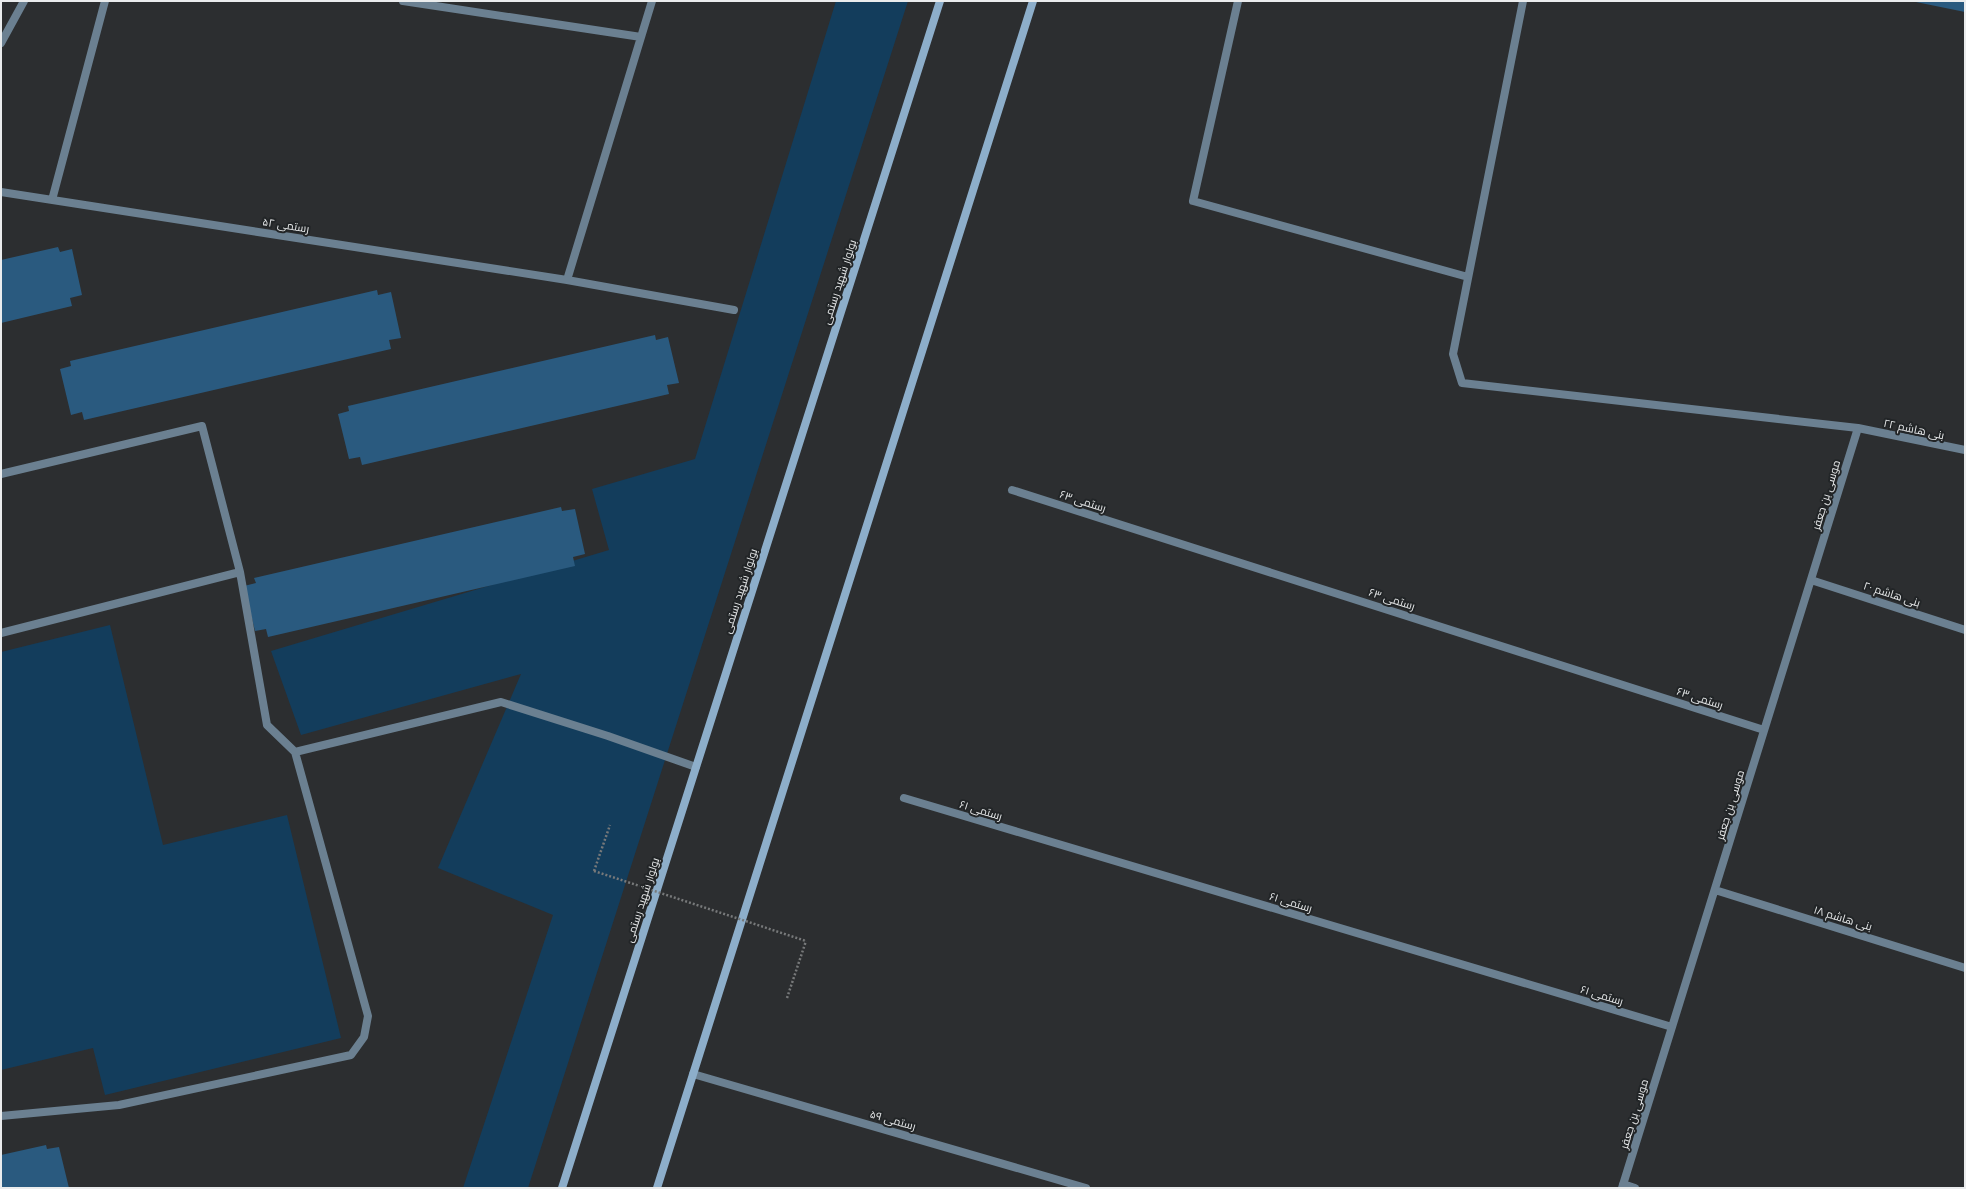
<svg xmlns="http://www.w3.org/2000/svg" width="1966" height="1189" font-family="Quicksand,Cairo,sans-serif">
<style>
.green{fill:#133d5c}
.building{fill:#2a5a7f}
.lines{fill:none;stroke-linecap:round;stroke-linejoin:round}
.path{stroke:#77797a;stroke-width:2.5;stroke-dasharray:2 2;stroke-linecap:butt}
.street{stroke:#6b8091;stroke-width:8}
.secondary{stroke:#8daeca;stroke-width:8}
.path-bridge{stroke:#77797a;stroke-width:2.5;stroke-dasharray:2 2;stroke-linecap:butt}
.labels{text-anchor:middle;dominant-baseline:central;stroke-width:4;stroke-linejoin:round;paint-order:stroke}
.street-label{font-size:11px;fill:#eaeced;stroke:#222527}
</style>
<rect width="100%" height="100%" fill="#2c2e30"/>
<path class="green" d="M836 1H908L528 1188H463L553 915 438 868 521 674 301 735 271 651 609 550 592 489 695 459Z
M110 625 163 845 287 815 341 1038 105 1095 93 1048 1 1070V652Z"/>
<path class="building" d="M1916 1H1965V12L1916 2Z
M58 247 60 252 72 249 82 295 70 298 72 306 1 323V260Z
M377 290 378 295 391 292 401 338 389 340 391 349 84 420 82 412 71 415 60 369 71 366 70 361Z
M655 335 656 340 668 337 679 383 667 385 669 394 362 465 360 457 349 459 338 414 349 411 348 406Z
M561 507 562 511 575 509 585 554 573 557 575 566 268 637 266 629 255 631 244 586 256 583 254 578Z
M46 1145 47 1149 59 1147 69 1188H1V1155Z"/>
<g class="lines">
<path class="path" d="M594 871 610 825
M787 998 806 941"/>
<path class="street" d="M403 1 641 37
M1238 1 1193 201 1468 277
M1523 1 1453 354 1462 383 1858 428 1965 450
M1 43 24 1
M1 192 567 280 734 310
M52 200 105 1
M567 280 652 1
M1 474 202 426 240 572 267 725 295 752
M1012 490 1764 730
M1811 580 1965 630
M1 633 240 572
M904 798 1672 1027
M1715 890 1965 968
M693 1074 1086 1188
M1 1116 119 1105 351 1055 364 1037 368 1016 295 752 501 702 608 736 696 767
M1623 1184 1635 1188
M1622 1188 1858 428"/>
<path class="secondary" d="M562 1188 940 1
M657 1188 1033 1"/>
<path class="path-bridge" d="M594 871 806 941"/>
</g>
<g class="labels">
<g class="street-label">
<text transform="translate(286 225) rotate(9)">رستمی ۵۲</text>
<text transform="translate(839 282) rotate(-72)">بولوار شهید رستمی</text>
<text transform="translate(1914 429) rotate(12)">بنی هاشم ۲۲</text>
<text transform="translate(1826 495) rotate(-73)">موسی بن جعفر</text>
<text transform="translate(1083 501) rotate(18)">رستمی ۶۳</text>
<text transform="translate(740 591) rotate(-72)">بولوار شهید رستمی</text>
<text transform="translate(1892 594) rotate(18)">بنی هاشم ۲۰</text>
<text transform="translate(1392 599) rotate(18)">رستمی ۶۳</text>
<text transform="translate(1700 698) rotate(18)">رستمی ۶۳</text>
<text transform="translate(1730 805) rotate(-73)">موسی بن جعفر</text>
<text transform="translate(981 810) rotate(17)">رستمی ۶۱</text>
<text transform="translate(642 900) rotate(-72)">بولوار شهید رستمی</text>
<text transform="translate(1291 902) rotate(17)">رستمی ۶۱</text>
<text transform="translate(1843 918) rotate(17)">بنی هاشم ۱۸</text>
<text transform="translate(1602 995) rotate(17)">رستمی ۶۱</text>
<text transform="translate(1634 1114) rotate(-73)">موسی بن جعفر</text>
<text transform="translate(893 1120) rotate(16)">رستمی ۵۹</text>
</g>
</g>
<rect width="1966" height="1189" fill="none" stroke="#eaeced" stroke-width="4"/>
</svg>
